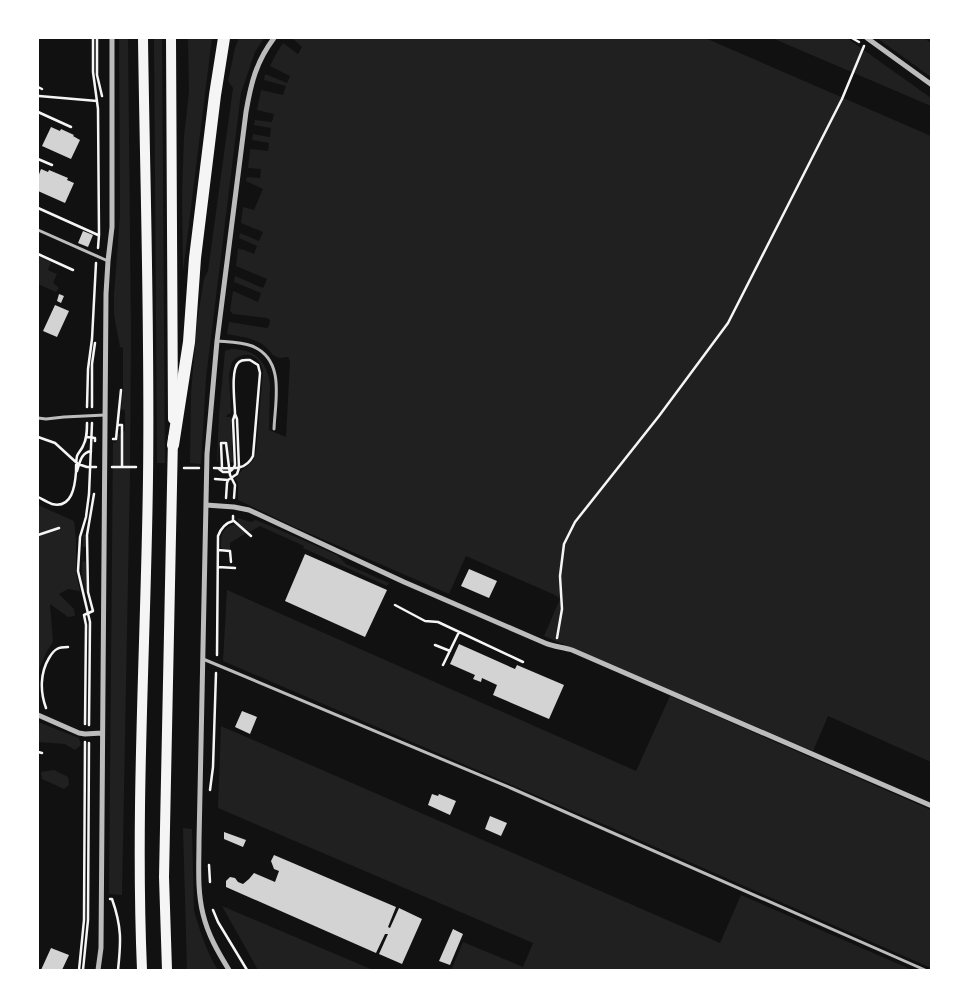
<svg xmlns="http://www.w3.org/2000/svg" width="969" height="1008" font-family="'Titillium Web',sans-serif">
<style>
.green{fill:#202020}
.building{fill:#d3d3d3}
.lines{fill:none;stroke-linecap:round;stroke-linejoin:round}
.path{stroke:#f5f5f5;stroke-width:2.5}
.service{stroke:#bcbcbc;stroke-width:3}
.minor{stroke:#bcbcbc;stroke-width:5}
.secondary{stroke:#f5f5f5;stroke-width:10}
.motorway{stroke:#f5f5f5;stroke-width:12}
</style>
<rect width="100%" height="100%" fill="#111"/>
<path class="green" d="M119 38H128L131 334 130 474 122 895 109 894 113 442 116 443 117 435 125 431V410L121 409 123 390V348L120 347 114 315V295L120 215Z
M154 38H162L165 463H157Z
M188 38H212L183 272 182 195 184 136 189 92Z
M239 38H264L255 52 241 93 206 378 201 464 190 463 191 393 197 322 204 279 208 271 233 88 228 81 235 48Z
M292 38H705L931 136V762L828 716 813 751 544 636 560 599 555 595 466 556 449 594 297 528 238 500V483L235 479C238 476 241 471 243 469 251 463 254 462 256 452L263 371C259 354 244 349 232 362L229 375 231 413 228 414 226 417H231L233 462H230L226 441H219L218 462H217L219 414 225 351C231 348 235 349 241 350 259 352 268 367 270 384L269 430 286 437 290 361 288 357 279 358 273 355 268 349 262 344 256 341 248 338 227 334 229 322 267 328 269 326 270 320 267 318 233 314 230 311 233 291 258 302 261 293 234 282 235 276 263 288 267 279 236 266 238 248 242 250V249L254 254 257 246 239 238 240 233 259 241 263 232 241 223 243 207 254 210 263 189 246 181 247 177 260 178 261 169 248 168 250 149 268 151 269 143 252 140 253 134 270 137 271 128 254 125 255 120 272 122 274 114 257 110 261 90 283 95 286 86 264 80 265 74 287 83 290 76 270 66 276 54 283 43 298 54 302 47Z
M772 38H847L931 98V106Z
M877 38H924L931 43V77Z
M38 256 51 262 48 270 57 274 53 283 59 288 56 292 38 284Z
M38 505 74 521 76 539V573L80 591 68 589 59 594 74 609 75 616 68 617 50 604 53 642 47 651 40 667 38 678Z
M238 518 251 522 256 520 275 528 337 555 346 564 389 583 387 586 303 548 304 546 260 526 249 532 238 523Z
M235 524 246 533 230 543V549H223L221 547C221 534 222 528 235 524Z
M83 535H87L86 547H83L82 561 86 562V593L82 575Z
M227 590 636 771 670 696 931 810V968L610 827 223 661Z
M38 722 79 738 81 745 75 750 65 744 38 742Z
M221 726 720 943 741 895 912 970H451L463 942 523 967 533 943 218 808Z
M54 770 68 777 69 785 64 789 42 779 41 772Z
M183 828 192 829 194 911C200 931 207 953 218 970H187Z
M222 906 373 970H258Z"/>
<path class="building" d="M51 127 60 131 61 129 74 135 73 136 80 140 71 159 42 146Z
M41 169 48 172 49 170 68 178 67 180 74 183 65 203 38 191V177Z
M83 231 93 235 88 247 78 243Z
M59 294 64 296 61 303 57 301Z
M55 305 69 311 57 337 43 331Z
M305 554 387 590 365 637 285 601Z
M469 569 497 581 489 598 461 586Z
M459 644 515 669 517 665 564 685 549 719 493 695 497 685 482 678 481 682 473 679 475 675 450 664Z
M242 711 257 717 250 734 235 727Z
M432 794 438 796 439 794 456 801 450 815 428 805Z
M490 816 507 823 501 836 485 829Z
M224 832 246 840 243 847 224 839Z
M274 855 396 907 388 927 390 928 399 908 422 919 402 964 379 954 388 934H385L376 953 226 887V881L230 877 235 878 238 882 243 884 249 879 254 873 275 882 279 871 274 869 271 861Z
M453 929 463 934 450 965 439 961Z
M51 948 69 955 62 970H41Z"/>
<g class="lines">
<path class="path" d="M93 38V72L98 109 99 235 98 248
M97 38V75L102 96
M852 38 859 42
M38 87 42 89
M39 96 97 101
M38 112 71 127
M38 159 52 165
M38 208 98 235
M38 254 73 270
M87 407 88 369 92 339 96 263
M92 407V364L95 343
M118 425H122V467
M38 437 55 443 78 464 87 467H96
M87 437 95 438V441
M113 439H116L121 390
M112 467H136
M184 468H199
M214 468C230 468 245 472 253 456L260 373 258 365 250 360C246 360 242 359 239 362 230 369 235 403 235 414L233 420 235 465C234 469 232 470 229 472
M222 468 221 443H226L230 475 235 485 234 498
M219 469 223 472H229
M77 471C80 462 81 453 91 451
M215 479 228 480
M38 497C42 499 47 502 52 504 72 509 75 486 76 472 76 467 76 461 77 456 78 453 82 449 83 446 87 439 87 431 87 423
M226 498 227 483 228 480 237 474 239 468 237 419 235 414
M234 521 251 536
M38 535 59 528
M218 550 230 551 231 562
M218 567 235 568
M395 605 425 621 438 622 523 662
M557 638 562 609 560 576 564 544 575 522 659 416 728 323 842 99 864 46
M435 645 450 651
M217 655 218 536C221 528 225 523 233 521V516
M443 665 459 632
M46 708C40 692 40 673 49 658 51 655 53 651 57 649 60 647 64 647 68 647
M85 724 86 625 84 615 93 611 88 592 87 535 94 494
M89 725 90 622 78 571 80 537 86 517 89 494 92 423
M38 752 42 753
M210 790 213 767 216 673
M209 865 210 882
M110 899H112C122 927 121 942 118 970
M213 910 218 922 247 970
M79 970 84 920 85 742
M83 970 88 920 89 743"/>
<path class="service" d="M38 230 108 261
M217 341C228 342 241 342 252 346 286 360 275 401 274 429
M38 418 46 419 64 417 105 415
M203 659 513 789 925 970"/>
<path class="minor" d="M867 38 932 85
M206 505 234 507 249 510 404 582 545 643C554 647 563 647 572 650L932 806
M38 715 79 733 85 734 102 733
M98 970 101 948 106 294 108 261 112 227V38
M229 970C218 952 208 935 203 914 197 890 199 865 199 841L207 454 217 341 246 112C251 83 256 62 274 38"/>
<path class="secondary" d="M171 38 173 419
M142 970C135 807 146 642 148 478 150 331 145 184 143 38
M167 970 164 877 173 438"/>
<path class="motorway" d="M173 445 189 342 195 258 215 95 224 38"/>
</g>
<rect width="969" height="1008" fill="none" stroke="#ffffff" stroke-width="78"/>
</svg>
